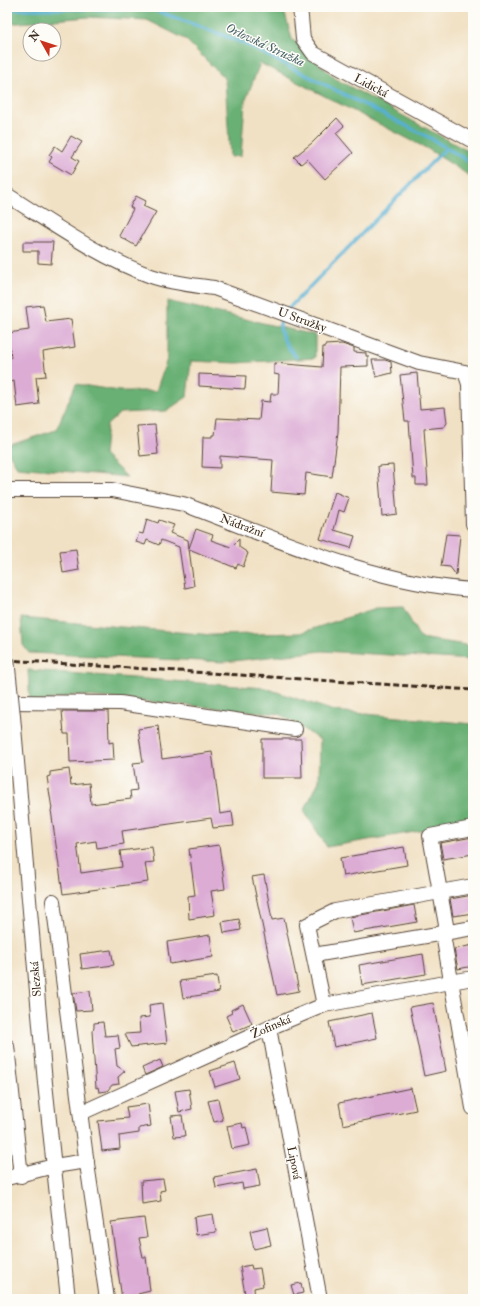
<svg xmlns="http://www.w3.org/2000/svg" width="480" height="1306" font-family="'IM FELL Double Pica',serif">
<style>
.forest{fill:#69b075;stroke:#526d4a}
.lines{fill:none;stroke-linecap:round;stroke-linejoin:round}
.stream{stroke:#56b0d3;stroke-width:3.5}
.building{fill:#dcacd5}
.minor-casing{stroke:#564537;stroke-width:16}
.minor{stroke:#fff;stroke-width:14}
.rail{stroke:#3b2a1e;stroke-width:3;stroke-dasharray:6 3;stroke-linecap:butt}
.minor-bridge-casing{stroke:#564537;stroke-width:16;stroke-linecap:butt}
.minor-bridge{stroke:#fff;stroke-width:14}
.labels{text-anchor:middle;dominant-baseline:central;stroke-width:3;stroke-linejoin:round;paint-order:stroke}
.street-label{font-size:12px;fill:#3b2a1e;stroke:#fdfcf7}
.water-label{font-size:13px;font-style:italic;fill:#466066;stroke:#fdfcf7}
</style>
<rect width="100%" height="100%" fill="#fdfcf7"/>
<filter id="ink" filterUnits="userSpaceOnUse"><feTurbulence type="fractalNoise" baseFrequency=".025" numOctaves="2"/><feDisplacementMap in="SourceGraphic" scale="8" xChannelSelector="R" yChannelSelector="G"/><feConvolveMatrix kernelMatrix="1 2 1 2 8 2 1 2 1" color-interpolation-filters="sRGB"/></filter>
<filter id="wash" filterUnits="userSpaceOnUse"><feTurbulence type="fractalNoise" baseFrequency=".012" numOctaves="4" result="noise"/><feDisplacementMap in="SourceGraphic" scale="16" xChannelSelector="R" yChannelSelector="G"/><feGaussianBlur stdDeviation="0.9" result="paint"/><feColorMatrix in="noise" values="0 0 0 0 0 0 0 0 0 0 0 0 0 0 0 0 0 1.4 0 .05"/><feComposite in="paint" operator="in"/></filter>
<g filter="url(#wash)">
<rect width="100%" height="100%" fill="#f1e1c4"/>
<path class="forest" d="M7 7H283L292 39 336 79 473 154V178L428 149 260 63 245 102 241 156 230 157 225 79 185 39 147 20 88 17 7 24Z
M167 301 315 335V358L237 363 191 361 187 397 166 411 120 413 107 425 104 455 127 477 17 467 7 450V446L56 430 76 384 119 391H156L167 359Z
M403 607 420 638 473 646V660L322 651 224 662 29 653 23 645 21 618 212 635 300 633 376 608Z
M28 670 265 688 334 711 473 724V822L327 847 304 811 319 781 320 740 280 714 76 695 30 704Z"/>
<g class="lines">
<path class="stream" d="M7 9H152L241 42 430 138 473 164
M286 311 446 148
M283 316C274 330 287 346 296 357"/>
</g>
<g id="blocks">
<path class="building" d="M337 118 344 126 336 133 353 153 325 179 307 159 301 164 294 157 312 143Z
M71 136 82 142 72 157 79 161 71 175 49 162 52 157 49 155 55 146 62 151Z
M136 196 146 201 143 206 156 212 136 246 119 236 133 209 130 207Z
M23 242H53L51 264 38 263V251H23Z
M43 305 46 322 71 319 75 347 43 352 46 376 36 377 39 404 17 407 14 381 10 382 7 364V359L11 358 8 333 29 330 26 307Z
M342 344 354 348V352L366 353V356H368V366L340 367 338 432 332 477 306 473 304 495 271 492 273 460 220 456V468L202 467 203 437H212V435H215L217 418 259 420 261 401 270 402 271 394H278L279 375 274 374V363L322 367 323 347H325V345Z
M372 360H385L391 362 392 373 376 377Z
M417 373 420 409 445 407 447 423 444 427 424 429 428 485H416V478H413L409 421H405L400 375Z
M199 374 246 376 245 389 199 386Z
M155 425 158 454 140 456 137 426Z
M393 465 397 514 382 516 378 466Z
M335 492 349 498 344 512 339 510 334 530 355 536 351 548 320 539Z
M147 519 158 523 159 520 174 525 170 533 188 540 189 548 196 529 213 535 211 540 231 547 239 539V547L248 553 243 567 238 564 236 568 189 549 194 586 185 588 179 547 161 540 159 545 147 540 145 545 136 542 139 533 143 534Z
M446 534 460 535 456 575 450 567 441 566Z
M76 549 79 570 63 573 60 551Z
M62 711H108L109 743 113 742 114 760 70 762 69 734H64Z
M158 726 162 759 212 752 220 814 232 812 234 826 213 828 211 818 122 831 124 844 97 848 96 841 77 844 81 873 122 867 120 851 152 847 154 862 145 863 148 882 63 894 51 810 52 809 47 777 50 776V772L69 769 71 785 89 783 91 804 131 799 130 791 137 790 133 763 143 762 138 729Z
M262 739H301L302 778H262Z
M473 837V854L443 859 440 843Z
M219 845 225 889 211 891 215 915 189 919 188 896 195 895 189 849Z
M404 847 407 865 343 876 340 858Z
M264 875 272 920 284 918 299 991 277 995 252 877Z
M473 895V913L453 916 450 899Z
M414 905 417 922 353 933 350 917Z
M239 919 241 930 224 933 222 922Z
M210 935 213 957 170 964 167 942Z
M473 945V966L458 969 454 949Z
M111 950 114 965 82 969 80 954Z
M423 954 426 974 362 985 359 965Z
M217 976 219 992 183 998 180 981Z
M90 991 92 1010 76 1011 73 993Z
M162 1003 167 1043 131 1047 125 1034 140 1033 139 1018 150 1017 149 1005Z
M433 1003 446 1071 424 1076 410 1007Z
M243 1004 252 1024 233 1032 226 1016 232 1013 231 1010Z
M372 1013 377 1038 334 1047 329 1022Z
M103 1022 105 1036 118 1035 120 1048 115 1049 117 1066 125 1071 118 1077 119 1084 112 1085 107 1091 99 1092 98 1087 96 1088 92 1031 94 1028V1023Z
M160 1060 163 1067 145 1075 142 1068Z
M235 1063 240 1079 215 1087 210 1071Z
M411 1088 416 1110 343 1125 339 1103Z
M189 1089 192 1109 179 1112 175 1091Z
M218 1099 223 1120 214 1122 208 1101Z
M148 1104 151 1126 139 1128V1133L119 1136 120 1149 102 1151 98 1121 128 1118 126 1107Z
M182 1115 185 1136 174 1137 171 1116Z
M242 1123 243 1128 246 1127 250 1145 232 1149 227 1126Z
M257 1169 260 1186 243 1189 242 1183 216 1188 214 1177Z
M163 1179 165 1190 160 1191 161 1201 142 1204 141 1181Z
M213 1214 216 1232 196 1235 194 1217Z
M144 1218 147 1237 139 1238 143 1257H146L150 1291 138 1294 139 1299H122L111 1222Z
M267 1227 271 1245 254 1249 250 1231Z
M251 1265 252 1269 260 1268 263 1286 254 1288 255 1299H246L240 1267Z
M301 1283 303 1293 294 1295 291 1285Z"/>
</g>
</g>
<g filter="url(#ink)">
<use href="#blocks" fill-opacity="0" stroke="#564537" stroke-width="1"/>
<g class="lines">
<defs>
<path id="minor" d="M300 7 303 39 313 53 473 141
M7 195C53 224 99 257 151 276 171 283 193 285 214 288L419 363 465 372 469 384 473 524
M7 490H112L183 504C277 539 372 583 473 590
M7 702 120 703 295 729
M13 716 45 1083 68 1299
M473 828 430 836 446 925 444 940 473 1108
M53 901 85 1150 107 1299
M314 955 473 928
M324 1005 307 925 335 911 473 886
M269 1028 320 1299
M7 1046 21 1176
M81 1113 269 1028 324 1005 473 978
M7 1178 54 1166 87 1161"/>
</defs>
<use href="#minor" class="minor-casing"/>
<use href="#minor" class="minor"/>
<path class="rail" d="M7 660 473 690"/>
<defs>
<path id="minor-bridge" d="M7 659 13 716"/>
</defs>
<use href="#minor-bridge" class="minor-bridge-casing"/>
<use href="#minor-bridge" class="minor-bridge"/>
</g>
</g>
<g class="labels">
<g class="street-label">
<text transform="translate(371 86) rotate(28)">Lidická</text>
<text transform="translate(302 320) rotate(20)">U Stružky</text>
<text transform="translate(242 526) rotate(20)">Nádražní</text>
<text transform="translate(36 979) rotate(-95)">Slezská</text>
<text transform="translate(271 1027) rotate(-23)">Žofinská</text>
<text transform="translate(294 1163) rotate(79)">Lipová</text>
</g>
<g class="water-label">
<text transform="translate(265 45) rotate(25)">Orlovská Stružka</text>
</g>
</g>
<rect width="480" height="1306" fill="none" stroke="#fdfcf7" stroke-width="24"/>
<g transform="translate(42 42) rotate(309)"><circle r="19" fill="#fdfcf7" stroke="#afa8a0"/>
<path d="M0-3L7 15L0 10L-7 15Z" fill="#c8321e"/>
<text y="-6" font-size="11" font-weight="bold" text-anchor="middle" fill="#3b2a1e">N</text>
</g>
</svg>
